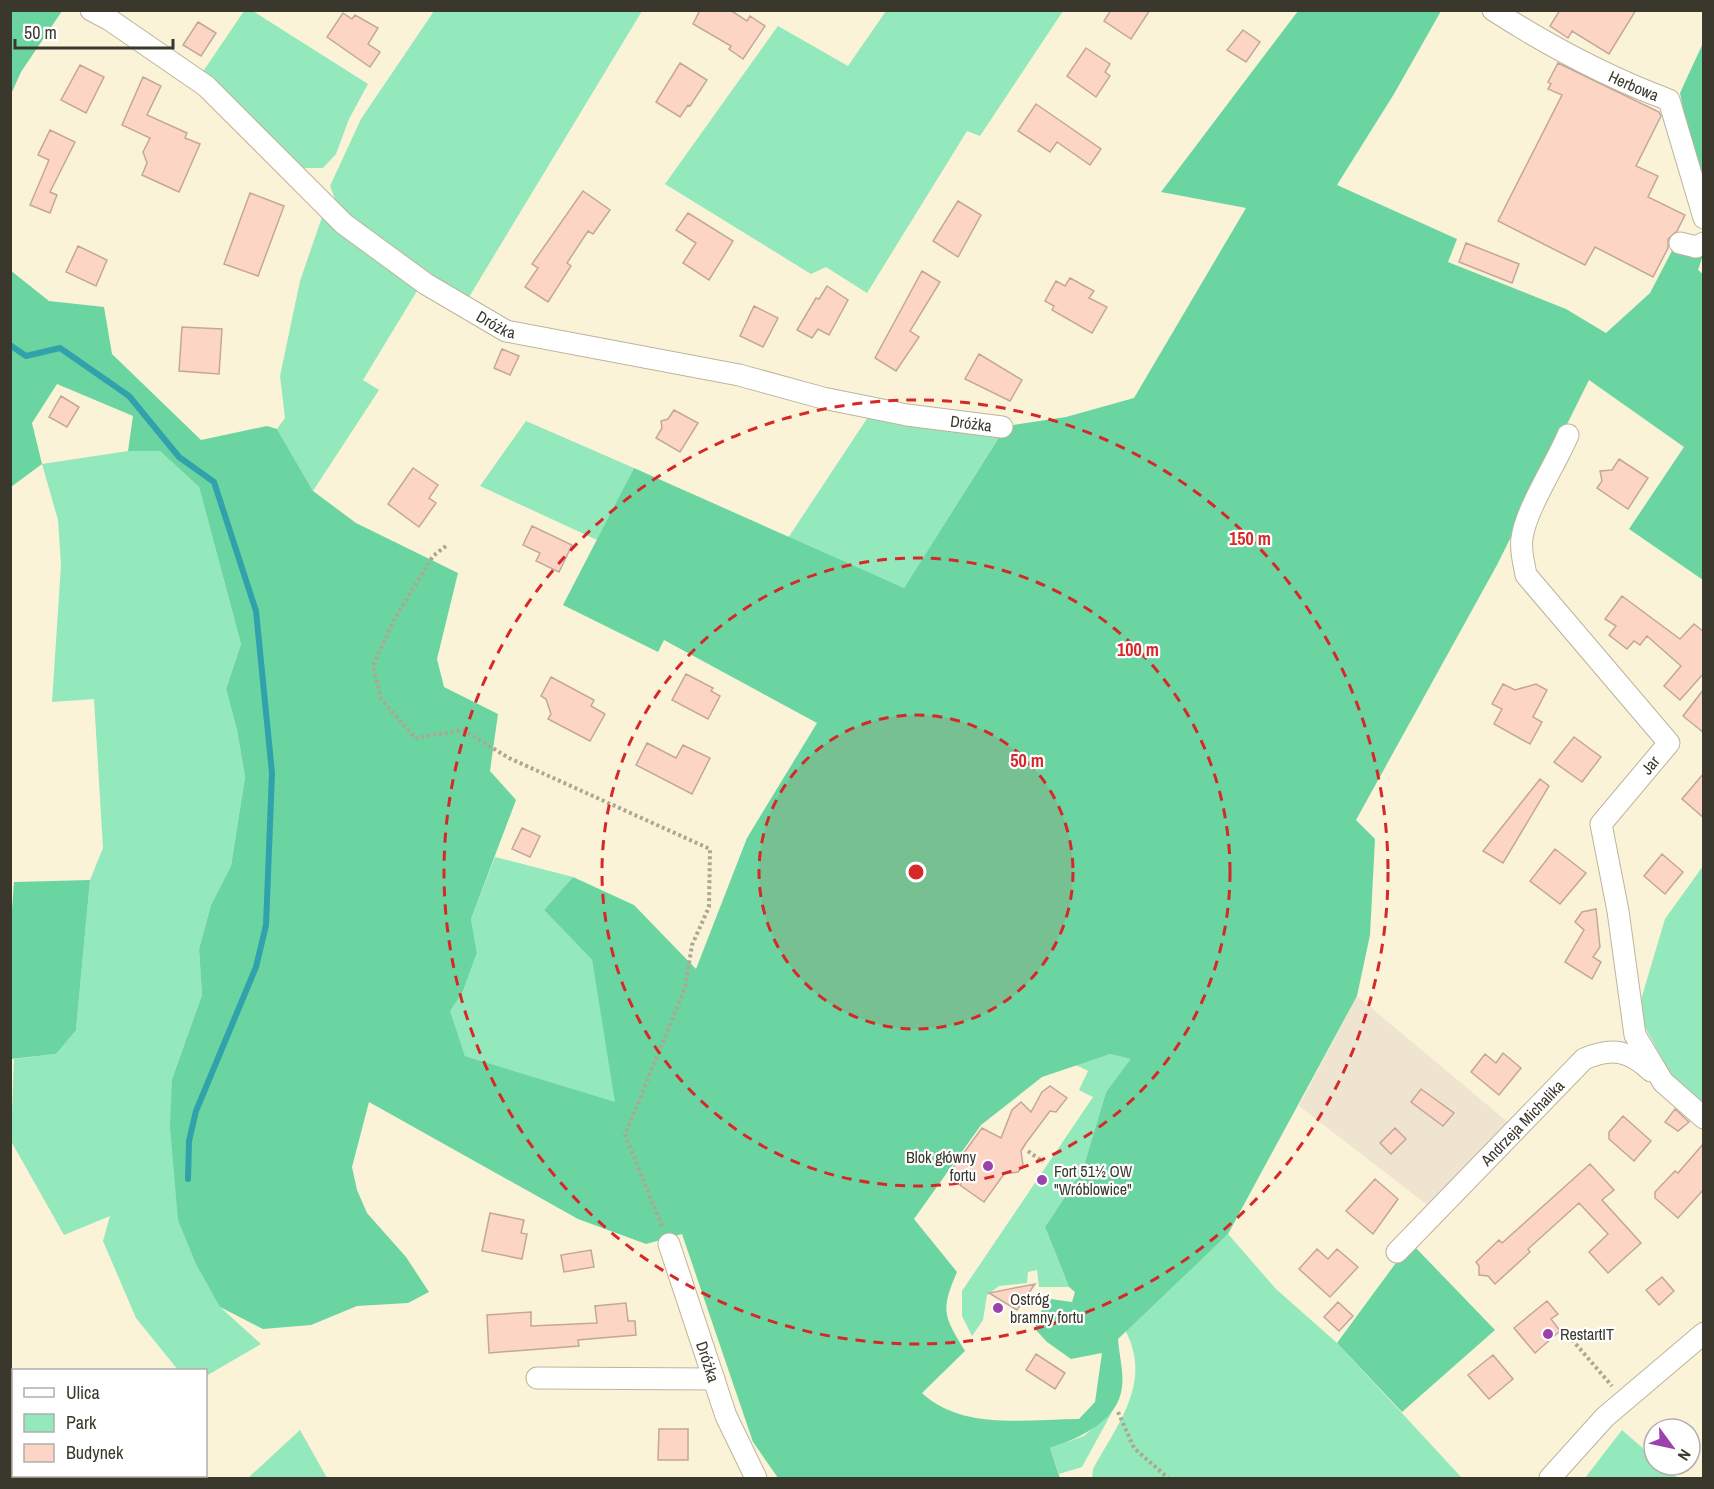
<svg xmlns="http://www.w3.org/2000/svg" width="1714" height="1489" font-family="'Archivo Narrow',sans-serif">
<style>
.industrial{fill:#eee4d0}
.green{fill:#93e8bc}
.forest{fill:#6ad5a1;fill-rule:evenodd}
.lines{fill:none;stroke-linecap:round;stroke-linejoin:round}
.stream{stroke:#31a1ab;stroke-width:6}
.building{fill:#fdd5c5;stroke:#c3a79b;stroke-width:1.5}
.minor-casing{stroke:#bcb59b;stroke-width:23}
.path{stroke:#ada792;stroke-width:4;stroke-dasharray:3 3;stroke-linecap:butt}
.minor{stroke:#fff;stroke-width:21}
.ring{fill:none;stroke:#d62828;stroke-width:3;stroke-dasharray:10 8}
.poi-dot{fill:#9b42ad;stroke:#fff;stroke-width:2}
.labels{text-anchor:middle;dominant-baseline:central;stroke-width:4.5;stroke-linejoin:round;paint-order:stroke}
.street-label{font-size:16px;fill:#3a372c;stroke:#fff}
.poi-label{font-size:16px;fill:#3a372c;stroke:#fff;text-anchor:start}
.centre{fill:#d62828;stroke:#fff;stroke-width:3}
.ring-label{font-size:18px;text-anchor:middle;font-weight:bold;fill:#d62828;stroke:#fff;stroke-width:4.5;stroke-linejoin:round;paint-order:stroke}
</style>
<rect width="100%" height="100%" fill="#fbf3d8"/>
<path class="industrial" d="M1357 996 1510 1124 1430 1207 1299 1106Z"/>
<path class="green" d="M244 11H253L368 84 349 119 336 154 323 168H299L202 73Z
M434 11H642L466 302 367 230 337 204 330 186 361 119Z
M886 11H1063L980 136 967 131 867 293 826 267 811 274 665 184 778 26 848 66Z
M322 217 420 286 363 380 379 390 313 491 277 429 285 418 280 376 300 281Z
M872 411 1002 432 904 588 788 538Z
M526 421 634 468 597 540 480 486Z
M128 451H160L199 487 241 644 226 689 237 730 245 777 231 866 211 905 199 949 202 995 172 1079 220 1307 261 1344 206 1376V1370H178L136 1318 103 1241 110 1216 64 1235 11 1141 14 1059 56 1054 76 1029 90 880 103 848 94 699 52 702 61 565 58 520 42 464Z
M495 857 573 877 544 910 592 960 616 1103 465 1056 449 1010 463 991 477 953 471 919Z
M1703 866V1110L1680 1090 1637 1013 1665 919Z
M1110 1054 1132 1059 1106 1092 1083 1169 1045 1227 1069 1287H1039L1037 1270 1028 1272 1027 1283 999 1286 987 1295 983 1320 972 1336 962 1316V1291L1093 1097 1079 1090 1088 1071 1074 1064Z
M1228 1234 1276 1289 1337 1343 1462 1478H1092L1093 1469C1118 1423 1153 1382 1125 1330Z
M1112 1412 1082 1467 1059 1474 1050 1448 1084 1436Z
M300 1430 327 1478H248Z
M1622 1430 1654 1458V1465H1662L1678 1478H1585Z"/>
<path class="forest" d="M11 10 62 11 21 72 11 94Z
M1298 11H1441L1394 94 1337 185 1457 239 1448 262 1566 309 1606 333 1650 293 1674 247 1703 255 1698 270 1704 275 1703 580 1629 529 1684 447 1589 380 1497 565 1356 820 1375 839 1370 935 1357 996 1228 1234 1118 1339C1119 1354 1124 1372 1122 1387 1118 1422 1079 1438 1050 1448L1060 1478H778L753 1442 682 1234 646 1244 578 1219 369 1102 352 1167 357 1190 367 1213 406 1257 429 1292 408 1303 357 1306 311 1325 263 1329 220 1307 196 1264 178 1220 170 1127 172 1079 202 995 199 949 211 905 231 866 245 777 237 730 226 689 241 644 199 487 160 451H128L133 416 57 384 32 423 42 464 11 487 10 270 49 301 104 307 112 354 201 440 267 426 277 429 313 491 356 523 458 573 437 659 444 687 498 714 490 771 516 800 471 919 477 953 463 991 450 1011 465 1056 615 1102 592 960 544 910 573 877 634 905 696 969 747 838 817 723 664 640 658 652 563 605 634 468 904 588 1006 426 1066 417 1134 398 1246 208 1161 192ZM1110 1054 1131 1059 1106 1092 1083 1169 1045 1227 1069 1287 1075 1292 1072 1302 1051 1299 1038 1315 1035 1329 1047 1342 1071 1359 1102 1353 1095 1402 1079 1419C1027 1419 963 1431 922 1393L965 1351C944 1316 940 1311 957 1272L914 1219 981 1125 1042 1077Z
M1703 43V208L1680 93Z
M90 880 76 1030 56 1054 11 1059 10 937 14 882Z
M1414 1246 1495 1330 1402 1412 1337 1343 1398 1260Z"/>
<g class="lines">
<path class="stream" d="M10 345 26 356 60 348 129 396 179 457 214 482 256 611 272 773 266 925 256 967 196 1111 189 1141 188 1179"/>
</g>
<path class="building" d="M700 10H730L747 21 750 16 765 26 743 59 729 49 731 46 693 24Z
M1111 10H1150L1131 39 1104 21Z
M1560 10H1636L1609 54 1572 31 1568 38 1550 26Z
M343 13 352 19 355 15 378 28 368 44 380 52 370 67 327 37Z
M198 22 216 33 201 56 183 45Z
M1243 30 1260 42 1246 62 1227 50Z
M1086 48 1110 64 1105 72 1110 76 1096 97 1067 76Z
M680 63 707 80 690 106 688 105 680 117 656 102Z
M1558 63 1659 112 1661 116 1636 166 1658 176 1648 197 1685 215 1677 231 1668 239V248L1653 277 1595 247 1585 265 1498 221 1562 95 1548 89 1551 84 1548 82Z
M80 65 104 77 86 113 61 100Z
M143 77 161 86 147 115 187 133 185 138 200 144 179 192 142 175 147 163 143 152 150 138 122 125Z
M1036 104 1101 149 1090 165 1057 142 1050 152 1018 131Z
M50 130 75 142 50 192 57 195 50 213 30 205 49 160 38 155Z
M583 191 610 210 593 234 588 231 567 263 571 266 548 302 525 287 538 268 532 264Z
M250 193 284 206 258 276 224 264Z
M958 201 981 215 958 257 933 241Z
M688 213 733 241 709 280 683 263 696 243 676 230Z
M1466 243 1519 264 1512 283 1459 262Z
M78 246 107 260 96 286 66 272Z
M922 271 940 282 910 331 919 337 896 371 875 358Z
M1070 278 1094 291 1089 298 1107 307 1092 333 1052 310 1054 306 1045 301 1056 281 1065 286Z
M827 286 848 300 829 335 818 329 812 338 797 330 816 298 819 299Z
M754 306 778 318 763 347 740 336Z
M182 327 222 329 219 374 179 371Z
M502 349 519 356 510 375 494 368Z
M979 354 1022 380 1010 401 965 379Z
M61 396 79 407 67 427 49 417Z
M674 410 698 423 680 452 656 438 662 428 661 421 668 419Z
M1619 459 1648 478 1628 509 1597 488 1602 481 1600 471 1612 470Z
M413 468 438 485 429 498 436 503 419 527 388 504Z
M532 526 572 545 559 572 536 561 540 553 523 545Z
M1622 596 1680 639 1694 624 1704 632V673L1680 700 1664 686 1681 666 1647 636 1640 645 1634 641 1627 649 1609 635 1616 626 1605 619Z
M686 674 713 688 711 691 720 696 708 719 672 700Z
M551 677 594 700 591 706 605 714 590 741 548 719 551 714 546 699 541 696Z
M1503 684 1515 690 1536 684 1547 690 1533 717 1542 722 1530 744 1494 724 1502 709 1492 704Z
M1704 689V733L1683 716Z
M1574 737 1601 757 1582 782 1554 762Z
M647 743 676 758 683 745 710 758 692 794 636 765Z
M1704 773V818L1682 799Z
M1540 779 1549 786 1503 863 1483 851Z
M522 828 540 836 530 857 512 849Z
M1555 849 1586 873 1560 904 1530 881Z
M1662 854 1683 872 1665 894 1644 876Z
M1596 909 1600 947 1593 957 1601 962 1592 979 1565 962 1584 930 1575 922 1582 912Z
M1503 1053 1521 1068 1499 1095 1471 1072 1485 1054 1496 1063Z
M1050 1086 1067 1098 1056 1112 1050 1111 1026 1143 1021 1151 1023 1165 1018 1172 1004 1174 984 1202 960 1185 964 1180 952 1169 982 1128 1001 1138 1012 1110 1021 1102 1031 1112 1042 1092Z
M1421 1089 1454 1113 1443 1126 1411 1102Z
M1675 1109 1689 1122 1678 1131 1665 1122Z
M1623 1116 1651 1141 1634 1161 1609 1139V1132Z
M1395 1128 1406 1139 1391 1154 1380 1143Z
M1704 1143V1189L1678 1218 1655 1198V1192L1675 1171 1678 1173Z
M1590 1164 1614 1190 1602 1200 1641 1243 1608 1273 1589 1252 1608 1234 1579 1203 1528 1249 1530 1252 1495 1284 1488 1276 1479 1275V1266L1476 1262 1499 1240 1502 1243Z
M1375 1179 1398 1199 1373 1234 1346 1211Z
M490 1213 524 1220 521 1233 527 1234 522 1259 482 1251Z
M1317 1249 1328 1259 1337 1249 1358 1267 1330 1297 1299 1269Z
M591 1250 594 1267 564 1272 561 1255Z
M1662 1277 1674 1291 1659 1305 1646 1290Z
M1035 1284 1017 1310 989 1293Z
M1547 1301 1558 1314 1551 1319 1560 1331 1535 1353 1514 1328Z
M1338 1302 1353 1316 1339 1331 1324 1317Z
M626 1303 628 1321H635L636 1335 578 1340 579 1346 489 1353 487 1315 531 1312V1326L597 1323 595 1306Z
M1036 1354 1065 1373 1055 1389 1026 1370Z
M1493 1355 1513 1379 1489 1399 1468 1375Z
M659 1429H688V1460H658Z"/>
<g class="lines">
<defs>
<g id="minor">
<path id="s1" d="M91 10 110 20 206 86 344 224 426 284 506 331 739 375 823 398 907 415 1002 427"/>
<path id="s2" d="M1493 10C1549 46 1607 77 1669 100L1704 218"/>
<path d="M1680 243 1696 247 1704 243"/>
<path d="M1568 435C1556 464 1526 509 1522 538 1520 551 1524 563 1526 575L1669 743 1601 824 1618 911 1635 1035 1663 1082 1704 1118"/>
<path id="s3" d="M669 1244 726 1416 756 1478"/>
<path id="s4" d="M1397 1252 1584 1059C1612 1047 1629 1050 1651 1071"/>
<path d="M537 1378 714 1379"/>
<path d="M1550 1478 1605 1417 1704 1333"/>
</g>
</defs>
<use href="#minor" class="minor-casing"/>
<path class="path" d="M446 546 433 556 395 618 373 665 381 699 415 738 463 730 509 758 710 849 709 907 692 945 685 988 625 1135 662 1226
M1028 1151 1043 1162
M1568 1335 1612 1386
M1118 1412 1134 1448 1168 1478"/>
<use href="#minor" class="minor"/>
</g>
<circle cx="916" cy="872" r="157" fill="#d62828" fill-opacity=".12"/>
<g class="ring">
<circle cx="916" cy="872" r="157"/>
<circle cx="916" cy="872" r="314"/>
<circle cx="916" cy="872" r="472"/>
</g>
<g class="poi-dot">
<circle cx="988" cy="1166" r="6"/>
<circle cx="1042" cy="1180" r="6"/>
<circle cx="998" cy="1308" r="6"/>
<circle cx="1548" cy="1334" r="6"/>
</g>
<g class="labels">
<g class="street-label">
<text stroke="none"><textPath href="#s2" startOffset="160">Herbowa</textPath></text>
<text stroke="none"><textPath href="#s1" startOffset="516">Dróżka</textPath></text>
<text stroke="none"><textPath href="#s1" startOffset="1002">Dróżka</textPath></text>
<text transform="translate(1650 765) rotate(-51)">Jar</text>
<text stroke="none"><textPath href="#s4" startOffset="180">Andrzeja Michalika</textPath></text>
<text stroke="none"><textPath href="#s3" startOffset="124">Dróżka</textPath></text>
</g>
<g class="poi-label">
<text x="976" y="1157" text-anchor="end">Blok główny<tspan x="976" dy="18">fortu</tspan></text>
<text x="1054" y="1171">Fort 51½ OW<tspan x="1054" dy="18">"Wróblowice"</tspan></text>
<text x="1010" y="1299">Ostróg<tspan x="1010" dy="18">bramny fortu</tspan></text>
<text x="1560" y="1334">RestartIT</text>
</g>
</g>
<circle cx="916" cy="872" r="9" class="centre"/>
<g class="ring-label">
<text x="1250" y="545">150 m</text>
<text x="1138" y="656">100 m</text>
<text x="1027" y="767">50 m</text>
</g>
<rect width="1714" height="1489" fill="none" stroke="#3a372c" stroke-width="24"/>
<rect x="12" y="1369" width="195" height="108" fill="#ffffff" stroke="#b0afab" stroke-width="1.5"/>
<rect x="24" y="1388" width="30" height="9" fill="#ffffff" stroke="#b0afab" stroke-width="1.5"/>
<text x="66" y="1399" font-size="18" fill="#3a372c">Ulica</text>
<rect x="24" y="1414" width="30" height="18" fill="#93e8bc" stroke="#b0afab" stroke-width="1.5"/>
<text x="66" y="1429" font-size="18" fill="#3a372c">Park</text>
<rect x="24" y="1444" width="30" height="18" fill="#fdd5c5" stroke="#b0afab" stroke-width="1.5"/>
<text x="66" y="1459" font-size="18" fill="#3a372c">Budynek</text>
<g transform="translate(1672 1447) rotate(123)"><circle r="28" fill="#ffffff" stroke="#b0afab" stroke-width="1.5"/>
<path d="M0-4.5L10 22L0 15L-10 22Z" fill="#9b42ad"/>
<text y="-9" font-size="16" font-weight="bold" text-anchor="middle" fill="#3a372c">N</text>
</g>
<path d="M15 39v9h158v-9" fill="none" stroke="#3a372c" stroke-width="3"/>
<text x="24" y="39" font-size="18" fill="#3a372c" stroke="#ffffff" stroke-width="4.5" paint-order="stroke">50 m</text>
</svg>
